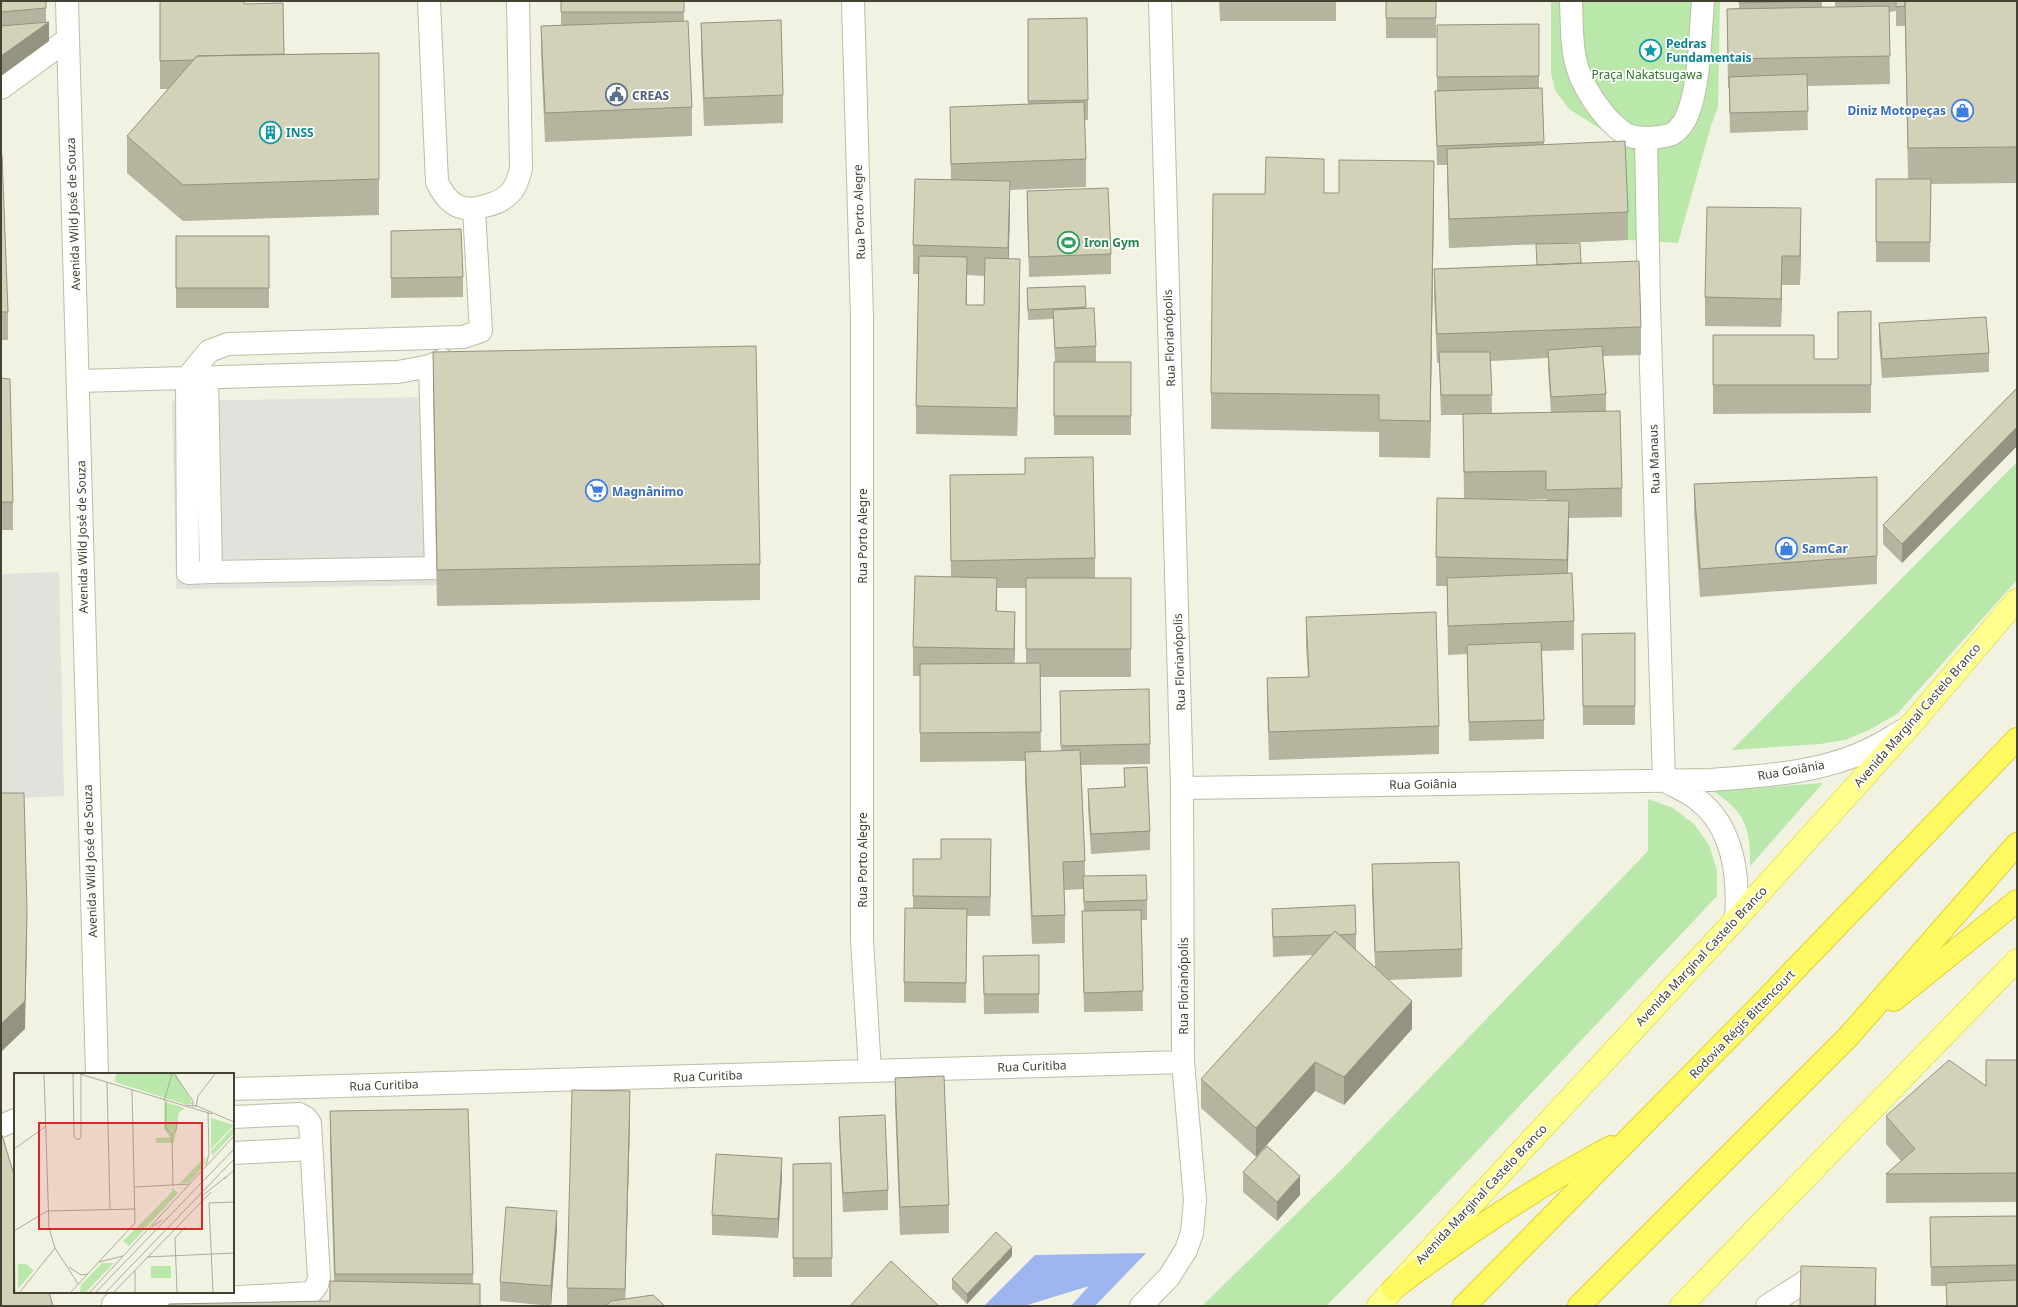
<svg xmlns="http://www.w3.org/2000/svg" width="2018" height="1307" font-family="'Noto Sans',sans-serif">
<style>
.green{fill:#bae7aa}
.parking{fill:#e2e1dc}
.water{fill:#9db6f1}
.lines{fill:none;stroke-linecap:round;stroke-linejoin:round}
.minor-casing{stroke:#bdbca6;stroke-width:24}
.major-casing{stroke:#e5e45e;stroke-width:24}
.highway-casing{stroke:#dfd230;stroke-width:24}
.minor{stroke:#fff;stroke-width:22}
.major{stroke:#feff8f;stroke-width:22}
.highway{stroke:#fff961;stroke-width:22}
.wall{fill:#b5b49e;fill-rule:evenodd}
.shaded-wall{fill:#949281}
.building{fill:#d3d1b8;stroke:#949281}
.labels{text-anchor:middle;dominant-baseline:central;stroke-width:3.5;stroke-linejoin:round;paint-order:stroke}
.culture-label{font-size:12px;font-weight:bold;fill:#0d838f;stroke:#fff;text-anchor:start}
.park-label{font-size:12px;fill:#2d7526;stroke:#fff}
.service-label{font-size:12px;font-weight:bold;fill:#4e5e75;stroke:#fff;text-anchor:start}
.shop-label{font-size:12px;font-weight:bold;fill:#366cbe;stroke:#fff;text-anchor:start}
.street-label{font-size:12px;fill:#434233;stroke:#fff}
.leisure-label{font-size:12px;font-weight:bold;fill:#27864d;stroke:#fff;text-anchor:start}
.inset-road{fill:none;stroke:#acac9d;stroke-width:1}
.view{fill:#d62828;fill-opacity:0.15;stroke:#d62828;stroke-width:2}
.inset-edge{fill:none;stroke:#434233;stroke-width:2}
</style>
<rect width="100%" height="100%" fill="#f2f2e3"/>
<path class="green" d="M1551 1H1720L1718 107 1711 126 1678 243 1628 240 1449 248 1447 177 1625 169 1613 137 1569 109 1555 90 1551 73Z
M2017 462V580L1897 714 1869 730 1845 740 1820 744 1732 750Z
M1823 783 1750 866C1751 828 1745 812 1713 791Z
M1648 799 1673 808 1694 824 1709 845 1717 870V896L1415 1217 1326 1306H1202L1345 1166 1648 851Z"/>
<path class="parking" d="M433 397 437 585 176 589 172 401Z
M59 572 64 796 1 799V574Z"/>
<path class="water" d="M1146 1253 1095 1306H1071L1089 1286 1024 1306H984L1035 1255Z"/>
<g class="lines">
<defs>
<path id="minor" d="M67 1 97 1074
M429 1 437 182C448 206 463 214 488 205 497 203 506 198 512 191 517 184 519 177 521 168L518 1
M853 1 862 317V940L870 1071
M1571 1C1572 20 1571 40 1575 58 1579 83 1603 119 1624 133 1631 138 1642 138 1650 138 1668 136 1675 137 1685 120 1700 91 1700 35 1703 1
M1 88 68 39
M1646 138 1649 305 1664 780
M207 378 211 572 436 568 430 366
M78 381 398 372 430 366 443 360
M211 572 188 573 187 378 209 351 228 344 463 337 481 331 474 210
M1665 781C1676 787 1688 792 1697 799 1734 827 1739 877 1736 919
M1182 788 1710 780C1764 776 1823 773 1872 748 1883 743 1893 736 1904 730
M233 1089 1183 1062
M1 1126 15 1120
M233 1153 311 1149
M113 1304 311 1293 317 1285 319 1278 310 1123 306 1118 299 1114 233 1117
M1141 1306 1169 1277 1186 1250 1192 1233 1195 1200 1183 1062 1182 788 1160 1
M1767 1306 1806 1281"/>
<path id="major" d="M1378 1306 1736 919 1909 727 2017 600
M1681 1306 2017 960"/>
<path id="highway" d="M1894 1000 2017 901
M1393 1289C1463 1236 1534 1188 1611 1147
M1464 1306 1756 1010 2017 739
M1579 1306 1848 1037 2017 844"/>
</defs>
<use href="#minor" class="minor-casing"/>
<use href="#major" class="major-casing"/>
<use href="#highway" class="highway-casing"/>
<use href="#minor" class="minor"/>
<use href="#major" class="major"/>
<use href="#highway" class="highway"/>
</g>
<path class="wall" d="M1 1 46 8V22L49 41 1 76Z
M160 1 244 4 284 54 379 53V215L183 221 127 173V136L168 89H160Z
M561 1H684V21L692 107V136L545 142 541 54V26L561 25Z
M1219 1H1336V21H1220Z
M1386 1H1436V38H1386Z
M1739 1H1822V7H1835V1H2017V183L1931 184 1930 262H1876V179H1908L1905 26H1896V11L1889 12 1890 84 1807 86 1808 130 1730 133 1729 88H1728L1727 9 1739 8Z
M1028 19 1088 100V120H1084L1086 159V187L1010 190 1009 259 1020 287 1017 436 916 434V406L919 274H913V245L951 180 950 136V107L1028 104ZM967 275 985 276 984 305H967Z
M701 23 783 95V123L704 126 701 51Z
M1539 24V88H1542L1544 145 1628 212V240L1449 248 1447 165H1437L1435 111V91H1437V25Z
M1 153 8 312V340H1Z
M1027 191 1111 254V274L1029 277 1027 211Z
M1324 193 1434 197 1430 458 1379 457V432L1211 429V393L1265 194Z
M391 231 463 277V297L391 298Z
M176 236H269V308H176Z
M1801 237 1800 285H1782L1781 327 1705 326V297Z
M1581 263 1641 327V355L1603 356 1606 394V411L1622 488V517L1569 518 1568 573 1574 621V650L1542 651 1544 720V739L1469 741 1467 654 1448 655 1447 586H1436V557L1464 499 1463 415H1441L1439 363H1437L1434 297V269ZM1548 358V369L1551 412 1492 413 1491 361ZM1546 499V500H1508Z
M1085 286 1086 308 1096 346V362H1131V435H1054V362H1055L1053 319 1028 320 1027 288Z
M1871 311V413L1713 414V335L1814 359H1838Z
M1879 323 1989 353V372L1882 378 1879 342Z
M433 352 760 564V600L437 606 433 389Z
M1 378 13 502V530H1Z
M2017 388V446L1902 563 1883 544V525Z
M950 475 1095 558V578H1131V677H1040L1041 752 1061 751 1060 691 1150 744V764L1081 765 1085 861V876L1147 900V920H1141L1143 1011 1084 1012 1082 931V911H1084L1083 889 1064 890 1065 915V943L1032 944 1025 781V761L920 762V676H913V647L951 577ZM997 588H1026V663H1014L1015 640 997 611Z
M1877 477V584L1700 597 1694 512V484Z
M1306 617 1439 726V754L1269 760 1267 706V678L1308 677 1306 645Z
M1635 633V725H1583L1582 634Z
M1124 768 1150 831V850L1091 854 1088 808V789L1124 787Z
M913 859H991L990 916H967L966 1003 904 1002V982L913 908Z
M1372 864 1462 949V977L1389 980 1412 1029 1344 1105 1315 1091 1256 1157 1201 1108V1079L1313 955 1273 957 1272 909 1356 934V950L1375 967 1372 893Z
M1039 955V1013L984 1014 983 956Z
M2017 1060V1202L1886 1203V1174L1901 1161 1886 1144V1116L1986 1086Z
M895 1078 949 1205V1233L900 1235 895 1106Z
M330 1111 473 1274V1284L330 1301 334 1281 330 1147Z
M839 1117 888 1190V1210L843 1212 839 1136Z
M630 1120 625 1299 665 1306H567V1288Z
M831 1163 832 1277H793V1164Z
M1243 1172 1300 1195 1277 1221 1243 1192Z
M782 1177 778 1238 712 1235V1215Z
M2017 1216V1306H1947L1946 1286H1931L1930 1217Z
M557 1230 551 1306 500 1301V1282Z
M1012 1256 967 1304 952 1289V1279Z"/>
<path class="shaded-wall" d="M49 22V41L1 76V56Z
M1434 161V197L1430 458V421Z
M1010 181V210L1008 276V248Z
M1801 208V237L1800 285V256Z
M1782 256V285L1781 327V299Z
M967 257V285L966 333V305Z
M1020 259V287L1017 436V408Z
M2017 427V446L1902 563V544Z
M1569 501V529L1567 588V560Z
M997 578V606L996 639V611Z
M1015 612V640L1014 678V649Z
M991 839V859L990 916V897Z
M27 912V940L25 1029 1 1052V1024Z
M1412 1001V1029L1344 1105V1077Z
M1315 1062V1091L1256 1157V1128Z
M630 1091V1120L625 1306V1289Z
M782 1158V1177L778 1238V1219Z
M1300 1176V1195L1277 1221V1202Z
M557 1211V1230L551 1306V1286Z
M1012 1247V1256L967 1304V1294Z
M1876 1268V1306H1875Z"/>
<path class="building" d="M1 1H46V8L1 12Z
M160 1H244V4L283 3 284 54 197 56 193 60 160 61Z
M561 1H684V12H561Z
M1386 1H1436V18H1386Z
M1739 1H1807L1739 3Z
M1896 1H1905V6L1896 7Z
M1905 1H2017V147L1908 148Z
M1889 6 1890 56 1728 59 1727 9Z
M1087 18 1088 100 1028 101V19Z
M781 20 783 95 704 98 701 23Z
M688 21 692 107 545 113 541 26Z
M49 22 1 56V26Z
M1539 24V76L1437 77V25Z
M379 53V179L183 185 127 136 197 56Z
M1807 74 1808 111 1730 113 1729 77Z
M1542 88 1544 142 1437 146 1435 91Z
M1084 102 1086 159 951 164 950 107Z
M1625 141 1628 212 1449 219 1447 149Z
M1 153 2 155 8 312H1Z
M1266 157 1324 159V193H1339V160L1434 161 1430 421 1379 420V395L1211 393 1213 194H1265Z
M915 179 1010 181 1008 248 913 245Z
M1876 179H1931L1930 242H1876Z
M1108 188 1111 254 1029 257 1027 191Z
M1707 207 1801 208 1800 256H1782L1781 299 1705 297Z
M461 229 463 277 391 278V231Z
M176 236H269V288H176Z
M1580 243 1581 263 1537 265 1536 244Z
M919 256 967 257 966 305H984L985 258 1020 259 1017 408 916 406Z
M1639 261 1641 327 1437 334 1434 269Z
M1085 286 1086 307 1028 310 1027 288Z
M1094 308 1096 346 1055 348 1053 310Z
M1871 311V385H1713V335H1814V359H1838V312Z
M1986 317 1989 353 1882 359 1879 323Z
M756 346 760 564 437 570 433 352Z
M1602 346 1606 394 1551 397 1548 350Z
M1439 352H1490L1492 395H1441Z
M1054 362H1131V416H1054Z
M1 378 10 379 13 502H1Z
M2017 388V427L1902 544 1883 525Z
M1620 411 1622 488 1546 490V471L1464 472 1463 414Z
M1093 457 1095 558 951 561 950 475 1025 474V458Z
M1877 477V556L1700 569 1694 484Z
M1437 498 1569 501 1567 560 1436 557Z
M1572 573 1574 621 1448 626 1447 578Z
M915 576 997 578 996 611 1015 612 1014 649 913 647Z
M1026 578H1131V649H1026Z
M1436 612 1439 726 1269 732 1267 678 1309 677 1306 617Z
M1635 633V706H1583L1582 634Z
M1541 642 1544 720 1469 722 1467 645Z
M1040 663 1041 732 920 733V664Z
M1149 689 1150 744 1061 746 1060 691Z
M1080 750 1085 861 1063 862 1065 915 1032 916 1025 752Z
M1147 767 1150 831 1091 834 1088 789 1125 787 1124 768Z
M1 793H24L27 912 25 1001 1 1024Z
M941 839H991L990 897 913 896V859H941Z
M1459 862 1462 949 1375 952 1372 864Z
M1146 875 1147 900 1084 902 1083 876Z
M1355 905 1356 934 1339 935 1335 931 1331 935 1273 937 1272 909Z
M905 908 967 909 966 983 904 982Z
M1141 910 1143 991 1084 993 1082 911Z
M1335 931 1412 1001 1344 1077 1315 1062 1256 1128 1201 1079Z
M1039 955V994H984L983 956Z
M1949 1060 1986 1086V1060H2017V1173L1886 1174 1915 1149 1886 1116Z
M944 1076 949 1205 900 1207 895 1078Z
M572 1090 630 1091 625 1289 567 1288Z
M468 1109 473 1274H335L330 1111Z
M885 1115 888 1190 843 1193 839 1117Z
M1 1135H2L15 1178V1292H49L53 1306H1Z
M1267 1146 1300 1176 1277 1202 1243 1172Z
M716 1154 782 1158 778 1219 712 1215Z
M831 1163 832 1258H793V1164Z
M506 1207 557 1211 551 1286 500 1282Z
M2017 1216V1265L1931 1267 1930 1217Z
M996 1232 1012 1247 967 1294 952 1279Z
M891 1261 939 1306H850Z
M1801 1266 1876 1268 1875 1306H1800Z
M2017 1280V1306H1947L1946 1283Z
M330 1281 480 1284V1306H169V1304L330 1301Z
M653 1295 665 1306H606L611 1301Z"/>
<defs>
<symbol id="sight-ring" viewBox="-11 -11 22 22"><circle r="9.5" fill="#fff" stroke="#0f9aa8" stroke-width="1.5"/><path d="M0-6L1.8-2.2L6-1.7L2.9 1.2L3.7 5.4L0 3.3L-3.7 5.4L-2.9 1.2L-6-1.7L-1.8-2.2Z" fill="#0f9aa8"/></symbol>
<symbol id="civic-ring" viewBox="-11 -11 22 22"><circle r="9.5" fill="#fff" stroke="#5c6f8a" stroke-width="1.5"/><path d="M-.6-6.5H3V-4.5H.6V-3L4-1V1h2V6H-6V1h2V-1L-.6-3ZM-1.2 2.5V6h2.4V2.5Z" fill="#5c6f8a"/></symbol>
<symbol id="shop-ring" viewBox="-11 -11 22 22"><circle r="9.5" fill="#fff" stroke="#3f7fe0" stroke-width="1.5"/><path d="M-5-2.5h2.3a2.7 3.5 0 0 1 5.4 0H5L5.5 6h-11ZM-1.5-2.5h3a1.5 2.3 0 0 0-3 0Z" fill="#3f7fe0"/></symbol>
<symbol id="building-ring" viewBox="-11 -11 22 22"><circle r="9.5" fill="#fff" stroke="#0f9aa8" stroke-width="1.5"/><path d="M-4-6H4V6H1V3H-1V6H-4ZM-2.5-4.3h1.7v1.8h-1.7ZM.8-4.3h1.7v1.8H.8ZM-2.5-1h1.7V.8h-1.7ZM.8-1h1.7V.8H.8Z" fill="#0f9aa8"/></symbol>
<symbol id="stadium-ring" viewBox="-11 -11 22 22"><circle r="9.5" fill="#fff" stroke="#2e9e5b" stroke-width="1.5"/><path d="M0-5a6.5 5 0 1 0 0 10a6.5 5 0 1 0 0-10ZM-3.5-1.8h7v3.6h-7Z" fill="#2e9e5b"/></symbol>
<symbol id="supermarket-ring" viewBox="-11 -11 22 22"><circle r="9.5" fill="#fff" stroke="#3f7fe0" stroke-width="1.5"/><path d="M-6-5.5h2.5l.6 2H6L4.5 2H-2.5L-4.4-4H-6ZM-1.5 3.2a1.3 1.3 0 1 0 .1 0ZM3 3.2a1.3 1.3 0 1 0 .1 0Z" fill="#3f7fe0"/></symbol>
</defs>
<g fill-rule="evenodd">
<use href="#sight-ring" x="1638" y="38" width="25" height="25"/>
<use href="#civic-ring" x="604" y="82" width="25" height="25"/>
<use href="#shop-ring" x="1950" y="98" width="25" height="25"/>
<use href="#building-ring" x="258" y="120" width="25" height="25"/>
<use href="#stadium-ring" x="1056" y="230" width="25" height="25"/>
<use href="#supermarket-ring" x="584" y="478" width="25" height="25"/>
<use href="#shop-ring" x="1774" y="536" width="25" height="25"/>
</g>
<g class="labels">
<g class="culture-label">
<text x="1666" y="43">Pedras<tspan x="1666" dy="14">Fundamentais</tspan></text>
<text x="286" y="132">INSS</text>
</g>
<g class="park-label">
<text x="1647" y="74">Praça Nakatsugawa</text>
</g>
<g class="service-label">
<text x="632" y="95">CREAS</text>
</g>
<g class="shop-label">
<text x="1946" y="110" text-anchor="end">Diniz Motopeças</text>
<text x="612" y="491">Magnânimo</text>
<text x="1802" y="548">SamCar</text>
</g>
<g class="street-label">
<text transform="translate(859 212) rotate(-92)">Rua Porto Alegre</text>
<text transform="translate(73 214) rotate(-92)">Avenida Wild José de Souza</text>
<text transform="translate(1169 338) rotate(-92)">Rua Florianópolis</text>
<text transform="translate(1654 459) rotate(-92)">Rua Manaus</text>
<text transform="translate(862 536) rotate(-90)">Rua Porto Alegre</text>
<text transform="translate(82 537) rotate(-91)">Avenida Wild José de Souza</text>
<text transform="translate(1179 662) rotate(-92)">Rua Florianópolis</text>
<text transform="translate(1917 715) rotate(-49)">Avenida Marginal Castelo Branco</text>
<text transform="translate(1791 770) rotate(-10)">Rua Goiânia</text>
<text transform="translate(1423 784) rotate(-1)">Rua Goiânia</text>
<text transform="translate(862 860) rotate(-90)">Rua Porto Alegre</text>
<text transform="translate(90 861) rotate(-92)">Avenida Wild José de Souza</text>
<text transform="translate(1701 956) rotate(-47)">Avenida Marginal Castelo Branco</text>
<text transform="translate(1183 986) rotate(-90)">Rua Florianópolis</text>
<text transform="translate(1742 1024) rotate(-46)">Rodovia Régis Bittencourt</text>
<text transform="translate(1032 1066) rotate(-2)">Rua Curitiba</text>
<text transform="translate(708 1076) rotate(-2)">Rua Curitiba</text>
<text transform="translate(384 1085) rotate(-2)">Rua Curitiba</text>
<text transform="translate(1481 1194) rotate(-47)">Avenida Marginal Castelo Branco</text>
</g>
<g class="leisure-label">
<text x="1084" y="242">Iron Gym</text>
</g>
</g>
<g transform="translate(14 1073)">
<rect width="220" height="220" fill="#f2f2e3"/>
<path d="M102 1H162L179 31H170L101 9ZM150 29 171 35 165 39 160 70H142V65L156 64 150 56ZM197 45 220 52 197 76ZM220 54V60L198 83 197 78ZM192 83 191 91 176 109 165 111ZM158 115 164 120 115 173 109 168 158 119ZM88 190H100L72 219H66L67 212ZM4 191H12L20 197 4 216ZM137 193H157V205H137Z" fill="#bae7aa"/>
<path class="inset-road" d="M30 1 35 155 41 175 64 211M59 1 60 64 64 67 67 64V1M66 1 198 41M160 1 179 28V34M93 9 96 137M150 28 158 1M152 28V55L158 62M171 32 183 33 220 49M182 34 184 23 201 1M158 62 159 113M158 62 162 58 163 48M0 76 31 54M192 92 195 81 194 39M210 106 220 97M121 114 176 111M188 123 213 103M0 150 1 219M138 154 148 147M0 158 33 138 121 136M133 184 220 180M85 189 109 183M55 194 67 202 74 201M121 198V219M6 219 41 175M57 219 121 150 118 17M76 219 220 63M82 219 220 76M92 219 220 86M100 219 197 119M163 219 161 165 171 154M199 219 195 130 220 129"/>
<path class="view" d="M25 50H188V156H25Z"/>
<rect width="220" height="220" class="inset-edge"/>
</g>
<rect width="2018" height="1307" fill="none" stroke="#434233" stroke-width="4"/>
</svg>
